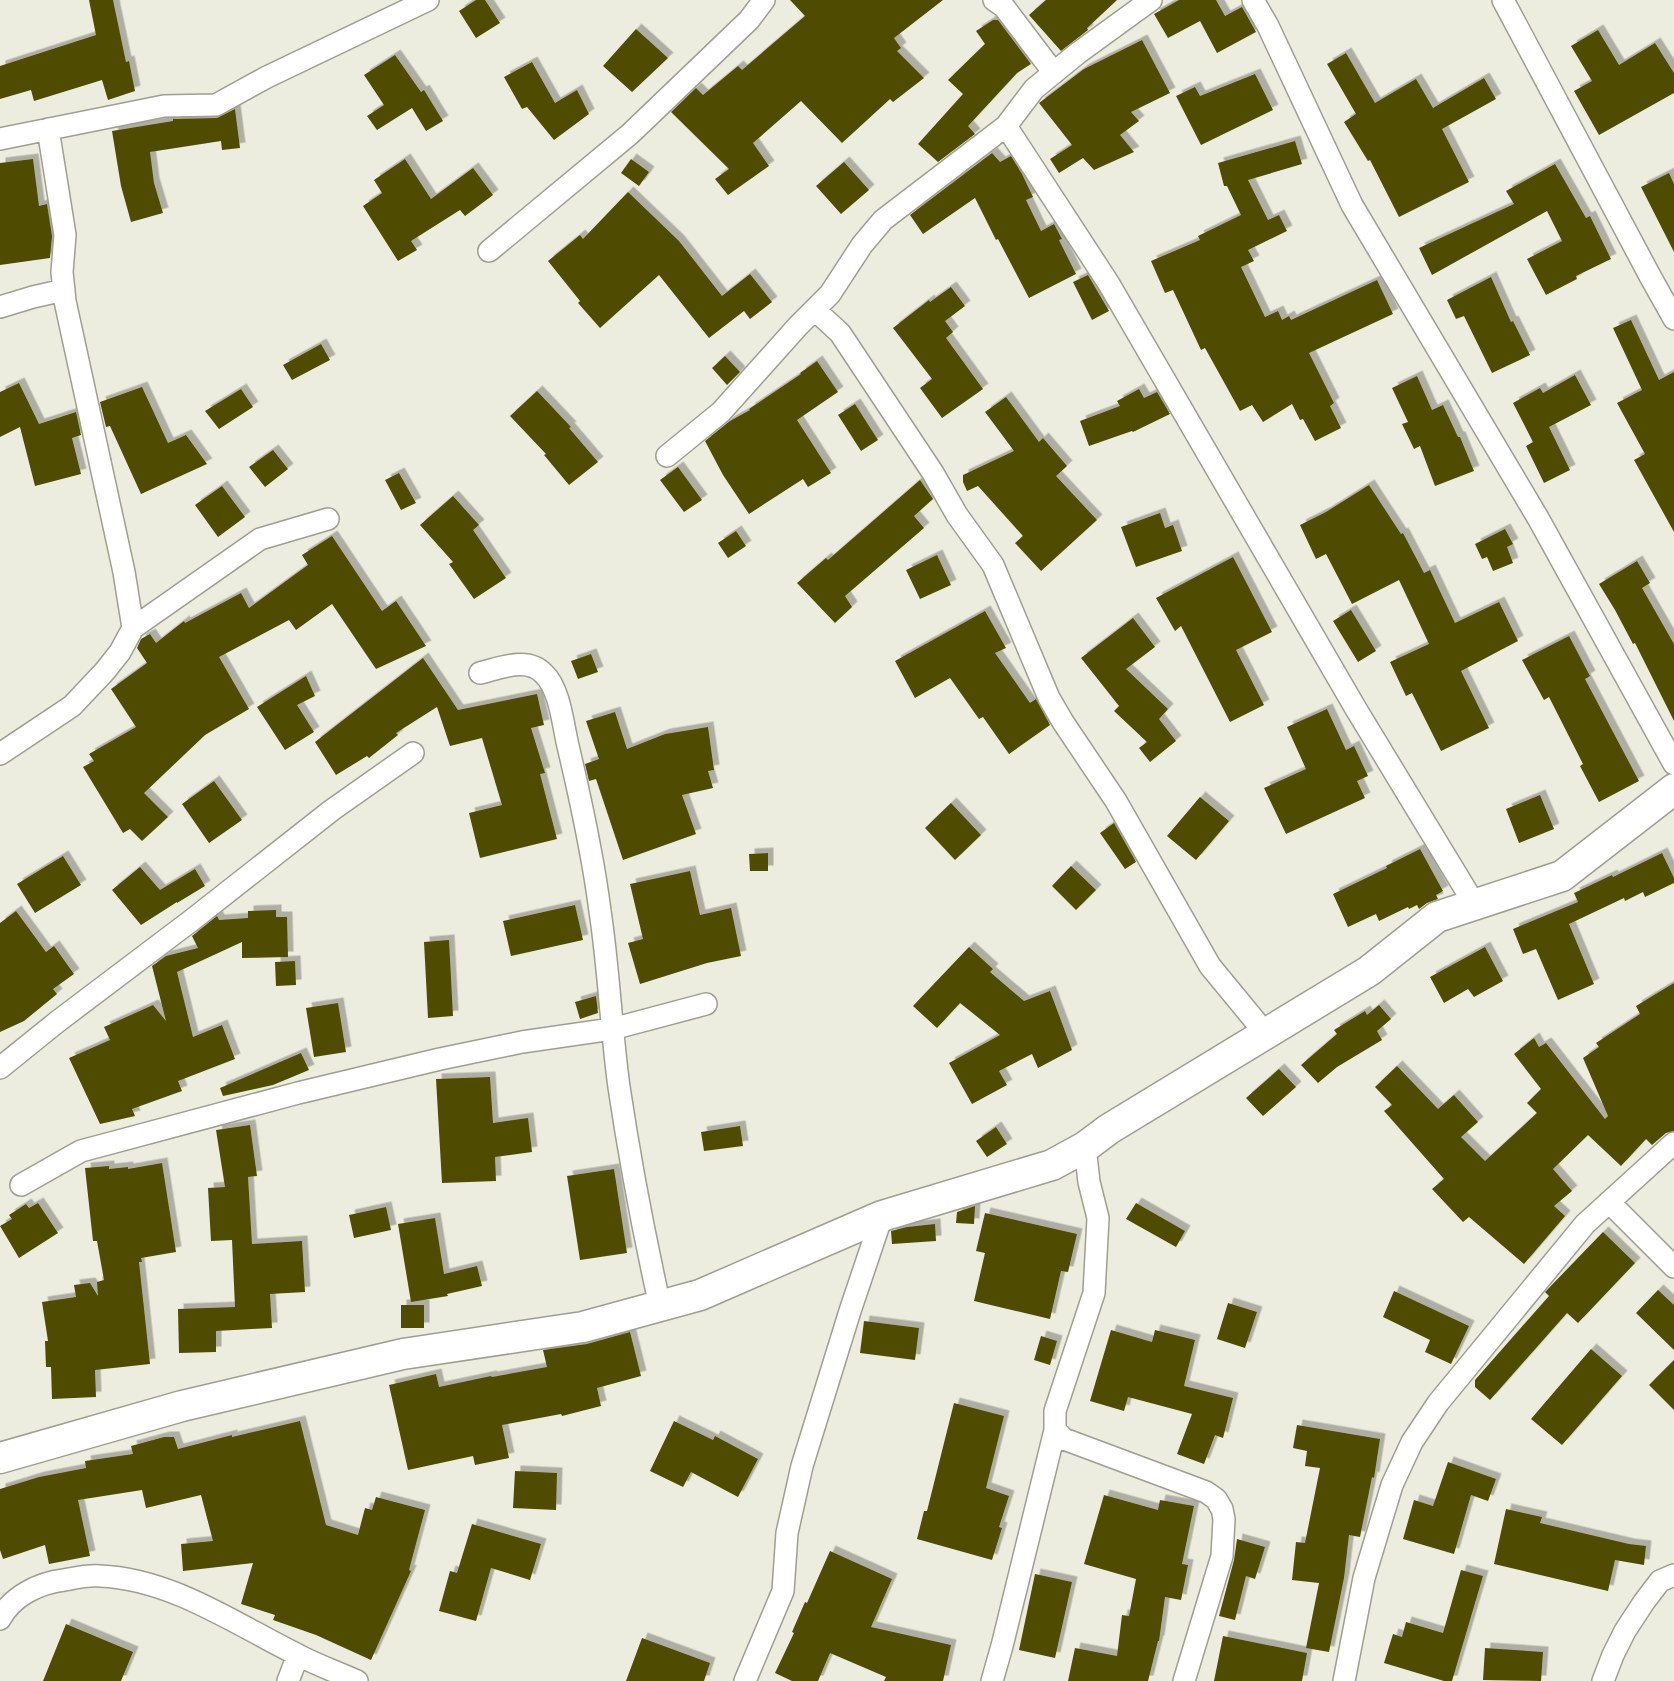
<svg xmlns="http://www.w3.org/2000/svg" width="1674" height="1681" font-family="'PT Serif',serif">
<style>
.building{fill:#4f4c00;filter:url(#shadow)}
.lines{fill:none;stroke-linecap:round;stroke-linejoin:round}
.street-casing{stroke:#9e9e91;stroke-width:24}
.secondary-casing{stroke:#9e9e91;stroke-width:33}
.street{stroke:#fff;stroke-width:21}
.secondary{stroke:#fff;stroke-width:30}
</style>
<defs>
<filter id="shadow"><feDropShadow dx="5.5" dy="-5.5" stdDeviation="0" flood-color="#0004"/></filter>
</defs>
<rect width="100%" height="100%" fill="#ededdf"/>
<path class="building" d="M89 0H113L126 62 129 61 135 91 108 100 102 80 34 101 31 90 0 99V66L96 35Z
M476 0H485L500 23 476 38 459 11Z
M790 0H943L894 38 901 48 897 51 924 78 893 102 890 99 842 143 801 101 753 143 769 166 728 195 715 179 729 169 671 112 696 88 703 95 738 66 742 70 805 16Z
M1046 0H1117L1087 28 1088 30 1061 51 1029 15Z
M1179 0H1216L1225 16 1242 7 1256 32 1217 53 1200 21 1168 38 1154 14Z
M993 20H998L1031 64 1017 73 968 126 975 134 938 162 918 144 963 94 948 80 985 44 976 31Z
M636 29 668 58 632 92 603 66Z
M1598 30 1619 65 1655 43 1674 73V93L1599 135 1574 91 1592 81 1571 46Z
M1142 40 1170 93 1131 112 1139 121 1120 135 1134 152 1094 170 1083 158 1059 173 1050 159 1072 145 1039 103 1084 69Z
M1346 53 1375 103 1416 79 1433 108 1484 78 1496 99 1442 129 1469 182 1399 217 1370 160 1368 161 1344 122 1356 114 1327 64Z
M395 55 421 92 424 90 443 121 426 131 412 108 377 130 367 116 384 105 364 75Z
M532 62 555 103 577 90 589 114 554 140 527 107 522 109 504 77Z
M1255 74 1273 110 1201 145 1176 96 1195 87 1200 96Z
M235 109 240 148 222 150 221 141 150 152 154 183 163 213 131 222 121 186 112 131 173 121V119L217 118Z
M1295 141 1302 164 1248 180 1268 220 1279 215 1287 231 1248 250 1254 261 1241 267 1265 317 1278 311 1282 320 1289 316 1291 320 1377 280 1393 314 1309 353 1334 403 1330 406 1341 428 1315 441 1303 419 1300 420 1292 404 1263 422 1252 405 1240 411 1205 348 1201 350 1173 290 1165 293 1151 261 1200 240 1198 236 1241 215 1227 186H1224L1218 163Z
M992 153 1000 162 1011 156 1022 174 1033 197 1026 200 1041 231 1054 224 1062 239 1059 240 1076 274 1029 298 998 239 996 240 975 198 923 234 910 215Z
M33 159 39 206 47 204 52 236 50 258 0 265V163Z
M405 159 431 199 473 168 493 195 465 216 460 210 411 241 417 250 398 261 363 206 382 193 374 180Z
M631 159 649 172 639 186 621 173Z
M844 162 869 190 841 214 816 186Z
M1555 164 1586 218 1590 216 1611 259 1576 276 1577 279 1546 295 1527 259 1562 241 1547 211 1432 275 1419 248 1514 204 1506 191Z
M1669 173 1674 184V252L1641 187Z
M628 192 679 241 722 296 750 274 772 302 750 319 744 311 709 338 659 275 600 328 578 303 580 301 548 261 580 235 583 239Z
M1088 275 1109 311 1092 320 1073 282Z
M1491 277 1511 322 1513 321 1530 355 1492 373 1464 316 1456 319 1447 300Z
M951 287 965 306 945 321 953 332 946 338 983 389 942 418 920 388 932 379 893 328 929 300 930 302Z
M1631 320 1659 380 1674 372V532L1634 460 1645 454 1617 403 1642 390 1613 328Z
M321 344 330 360 292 380 283 365Z
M725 356 740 372 727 385 712 368Z
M817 361 838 392 797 420 831 473 808 487 803 479 749 514 723 475 705 441 730 421 750 410 749 409 801 374 800 373Z
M1575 375 1591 405 1549 427 1570 470 1544 483 1526 446 1533 442 1513 403 1540 388 1543 393Z
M1417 376 1432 410 1443 405 1458 437H1460L1474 471 1435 486 1420 446 1414 449 1402 424 1408 422 1392 388Z
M19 383 39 424 76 412 81 435 72 438 81 474 35 486 20 427 0 437V392Z
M142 387 168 443 186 435 207 464 141 494 110 426 106 427 100 402Z
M241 389 253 407 219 429 205 411Z
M1139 389 1144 398 1157 392 1170 414 1133 432 1132 431 1089 446 1080 421 1120 406 1117 401Z
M537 391 571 427 569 428 598 462 569 485 544 455 546 454 510 416Z
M1006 397 1039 442 1043 438 1067 466 1056 476 1097 520 1041 571 1015 543 1023 536 978 486 967 491 963 482V475L1014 451 985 412Z
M855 404 878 440 861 451 838 415Z
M273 450 288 469 265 487 249 467Z
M678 467 702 500 684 512 660 480Z
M399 473 416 503 401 510 385 480Z
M920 480 933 499 914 516 924 528 845 596 852 607 835 623 797 583 826 558 828 560Z
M1369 485 1401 534 1403 533 1424 573 1430 570 1455 623 1499 602 1518 641 1461 671 1489 728 1441 751 1412 693 1406 696 1390 662 1429 644 1399 580 1352 604 1326 554 1316 559 1300 525 1326 512Z
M222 486 245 517 218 537 195 505Z
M453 496 479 525 473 530 506 578 474 599 449 564 453 562 420 525Z
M1160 513 1165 528 1173 525 1182 551 1136 567 1121 527Z
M1505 529 1513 544 1507 547 1513 563 1493 571 1487 557 1482 559 1475 544Z
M736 531 746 546 728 558 718 543Z
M332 536 382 611 396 601 426 646 376 669 332 604 296 630 289 620 219 657 249 709 205 735 144 793 168 817 142 841 130 829 123 833 83 767 94 761 89 754 136 727 111 689 147 663 137 648 141 639 150 634 156 643 184 621 185 623 241 593 249 608 308 565 302 555Z
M937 555 951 585 920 599 906 570Z
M1233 557 1272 632 1236 650 1264 705 1230 722 1181 626 1175 631 1156 598Z
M1637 561 1650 583 1642 588 1674 644V721L1635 643 1633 644 1615 610 1599 584Z
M1351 610 1376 651 1358 662 1333 621Z
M985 611 1006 648 995 653 1030 703 1036 699 1050 725 1009 754 983 717 979 719 950 678 915 698 895 661Z
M1133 618 1155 647 1126 669 1168 709 1159 719 1176 741 1150 762 1139 748 1147 742 1114 711 1119 706 1081 658Z
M1569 636 1590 676 1585 679 1639 781 1599 802 1580 766 1583 764 1549 697 1544 700 1522 660Z
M591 654 598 672 578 679 571 661Z
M423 658 458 710 537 694 544 725 531 728 545 773 540 774 557 839 480 858 469 813 502 805 482 738 450 746 437 707 396 733 398 735 369 758 367 756 336 775 315 742Z
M306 676 315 696 297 705 314 732 285 750 257 707Z
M1327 709 1346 750 1354 746 1368 776 1357 781 1365 798 1286 834 1264 788 1306 769 1287 727Z
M615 712 627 749 665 734 708 727 714 770 708 771 713 788 682 795 696 834 623 860 596 779 589 781 585 764 599 759 586 721Z
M214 781 242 820 209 843 182 804Z
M1540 795 1554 829 1519 843 1506 809Z
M1200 797 1229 821 1196 860 1167 836Z
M951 803 981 835 955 860 925 828Z
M1114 823 1136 862 1125 869 1100 833Z
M1420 849 1443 891 1436 895 1438 899 1427 903 1419 909 1417 905 1409 909 1408 907 1379 921 1376 914 1348 927 1333 894 1387 868 1386 866Z
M768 853V871H750L749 854Z
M1662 853 1674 878V883L1645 897 1643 892 1625 901 1624 898 1569 924 1594 984 1558 1000 1536 949 1523 954 1513 929 1578 902 1574 893 1612 875 1613 877Z
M63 856 81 885 35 913 17 884Z
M1071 866 1096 890 1076 910 1052 886Z
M140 867 160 890 195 869 205 886 177 903V902L141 925 112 890Z
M690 871 700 915 731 908 741 956 707 963 640 984 628 943 643 939 630 884Z
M575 905 583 940 511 956 503 921Z
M276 910V917H287L288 957 242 958V942L177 972 193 1037 222 1025 235 1059 178 1081 182 1091 132 1109 135 1116 100 1124 69 1058 110 1040 104 1027 153 1005 166 1021 152 966 166 956 198 948 192 936 217 916 219 920 248 918V911Z
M16 911 46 952 54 946 74 974 53 989 57 994 24 1021 0 1032V923Z
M449 940 453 1016 428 1018 424 942Z
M969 947 993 969 990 972 1024 1001 1050 991 1072 1050 1038 1068 1032 1054 999 1071 1007 1085 972 1104 949 1063 1000 1035 960 1003 937 1028 913 1006Z
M1485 947 1503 981 1474 997 1468 989 1444 1003 1430 977Z
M295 961 296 985 276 986 275 962Z
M1674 983V1131L1666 1133 1652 1145 1646 1139 1621 1166 1588 1135 1553 1169 1572 1191 1554 1206 1565 1216 1524 1264 1469 1217 1463 1222 1432 1189 1444 1179 1384 1111 1392 1105 1375 1087 1397 1066 1438 1109 1454 1095 1478 1122 1461 1137 1485 1161 1537 1113 1527 1103 1541 1089 1514 1054 1534 1038 1539 1047 1546 1043 1605 1119 1608 1116 1583 1058 1599 1047 1596 1043 1640 1014 1636 1006Z
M596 996 598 1013 580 1019 575 1002Z
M338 1003 346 1052 314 1057 306 1008Z
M1379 1005 1391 1019 1377 1031 1382 1040 1337 1067 1318 1083 1301 1065 1337 1034 1334 1030 1365 1011 1367 1015Z
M301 1053 309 1070 273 1085 223 1096 220 1088Z
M1279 1069 1296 1087 1263 1116 1246 1098Z
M490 1077 493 1123 528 1118 532 1152 495 1157 496 1181 442 1183 436 1079Z
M250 1125 257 1176 248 1177 252 1244 302 1241 305 1292 270 1294 272 1328 216 1331V1352L179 1353 178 1309 235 1307 232 1240 211 1241 208 1188 225 1187 216 1130Z
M740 1126 743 1146 704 1151 701 1132Z
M996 1127 1007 1144 987 1157 976 1141Z
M162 1163 176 1252 141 1258 142 1262H139L150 1364 95 1370 96 1397 52 1399 51 1367H46L45 1341H48L42 1302 76 1297 74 1285 90 1283 98 1296 97 1282 104 1280 97 1241H93L85 1168 109 1166V1169L128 1167V1169Z
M614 1169 627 1253 580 1260 567 1176Z
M38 1203 58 1233 19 1258 0 1226 12 1219 9 1215 26 1204 29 1208Z
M1136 1203 1185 1231 1176 1247 1126 1219Z
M975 1206 974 1224 956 1223 957 1212Z
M386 1207 391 1230 354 1238 349 1215Z
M985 1213 1077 1234 1068 1272 1061 1271 1050 1319 974 1301 985 1253 976 1251Z
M435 1218 444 1274 477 1266 482 1286 447 1294 448 1296 411 1302 398 1224Z
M935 1224 936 1241 892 1244 891 1231 907 1227Z
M1603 1232 1635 1263 1578 1323 1567 1313 1490 1400 1475 1387V1380L1549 1296 1545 1292 1548 1289Z
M1658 1290 1674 1305V1350L1636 1313Z
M1394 1291 1469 1326 1451 1364 1425 1352 1430 1340 1383 1317Z
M1228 1303 1257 1312 1245 1348 1217 1339Z
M401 1305H424V1328H401Z
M864 1321 919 1328 915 1360 860 1353Z
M1111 1330 1152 1342 1155 1330 1195 1340 1184 1386 1233 1398 1223 1438 1215 1435 1204 1464 1177 1454 1192 1414 1128 1397 1124 1411 1090 1401Z
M630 1332 641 1376 597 1388 601 1406 562 1416 561 1414 502 1425 509 1458 475 1465 473 1456 408 1470 389 1385 436 1374 439 1387 491 1376 492 1377 547 1367 543 1350 587 1344Z
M1041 1336 1057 1341 1050 1365 1034 1360Z
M1591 1349 1622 1376 1562 1445 1531 1419Z
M1674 1360V1410L1649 1385Z
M954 1403 1004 1416 986 1488 1009 1496 999 1527 1002 1528 992 1560 917 1539 924 1511H927Z
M300 1421 326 1525 358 1535 365 1508 372 1510 376 1497 425 1510 409 1570 411 1571 371 1660 316 1635 273 1620 275 1615 241 1604 253 1563 183 1571 181 1544 213 1541 201 1495 146 1508 142 1490 78 1500 90 1556 49 1564 45 1545 3 1559 0 1550V1489L39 1477 86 1468 85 1461 133 1454 131 1446 164 1437H174L178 1449 232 1435V1437Z
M674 1421 713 1440 715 1436 758 1459 738 1497 691 1472 683 1487 650 1471Z
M1297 1425 1380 1439 1374 1478 1372 1477 1360 1537 1349 1535 1344 1578 1329 1652 1306 1648 1319 1583 1292 1580 1296 1542 1305 1543 1320 1468 1305 1466 1307 1451 1293 1448Z
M1448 1462 1496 1479 1488 1501 1471 1495 1454 1554 1403 1539 1414 1500 1433 1506Z
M515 1471 557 1473 556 1510 513 1508Z
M1104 1495 1158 1510 1160 1500 1194 1506 1182 1564 1188 1565 1181 1600 1165 1597 1159 1641H1158L1148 1681H1068L1075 1648 1117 1656 1122 1615 1129 1616 1136 1579 1084 1564Z
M1506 1509 1542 1517 1540 1523 1629 1544 1646 1546 1644 1565 1615 1560 1608 1591 1494 1564Z
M472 1524 541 1544 530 1580 491 1568 476 1621 439 1611 450 1571 457 1573Z
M1237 1539 1265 1547 1255 1579 1246 1576 1235 1620 1219 1616 1234 1560Z
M830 1551 892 1579 871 1627 951 1645 943 1681H884L886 1677 830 1653 818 1681H792L775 1673 794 1633 792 1632 805 1602 807 1603Z
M1461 1570 1483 1576 1452 1681H1444L1384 1663 1393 1634 1402 1637 1406 1622 1443 1633Z
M1035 1574 1072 1582 1055 1658 1019 1650Z
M66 1624 133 1652 121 1681H43Z
M1223 1636 1307 1653 1302 1681H1214Z
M642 1638 710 1663 704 1681H626Z
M1485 1648 1543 1652 1541 1681 1483 1680Z"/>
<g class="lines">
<defs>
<path id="street" d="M994 0 1004 7 1054 73
M1253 0 1268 26 1352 205 1538 518 1674 764
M1503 0 1650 276 1674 319
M1006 126 1109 284 1356 709 1475 905
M48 129 65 235 62 272 65 301 124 572 133 628
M0 139 164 106 216 105 267 77 428 0
M489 251 630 134 749 20 764 0
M0 307 33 297 64 290
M815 310 840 333 933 473 957 515 993 565 1049 698 1063 722 1116 801 1210 966 1266 1034
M667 456 721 412 798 326 830 294 862 245 883 220 1006 126 1034 89 1078 53 1151 0
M480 673C500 668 528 656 544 674 560 689 563 725 568 746 581 801 593 856 600 911 609 970 611 1029 619 1087 630 1161 644 1234 660 1306
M0 754 72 706 105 671 120 652 133 628 260 539 328 519
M0 1068 57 1022 192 920 332 810 413 753
M1085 1147 1089 1182 1098 1218 1094 1293 1055 1411V1430L1064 1439 1206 1492 1216 1499 1222 1509 1224 1519 1222 1556 1184 1681
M21 1185 81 1151 298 1093 440 1059 522 1042 612 1029 706 1004
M1609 1202 1674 1267
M0 1619C12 1596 39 1583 64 1580 75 1578 88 1575 100 1576 172 1579 235 1624 298 1655 317 1665 337 1672 357 1681
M288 1681 298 1655
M745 1681 783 1591 787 1533 802 1466 850 1311 882 1216
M992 1681 1002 1646 1055 1430
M1344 1681 1364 1578 1392 1485 1412 1442 1438 1403 1585 1224 1674 1143
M1603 1681 1613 1655 1625 1631 1644 1602 1660 1581 1674 1575"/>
<path id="secondary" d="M0 1458 182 1406 403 1354 583 1327 700 1295 882 1216 1052 1165 1085 1147 1109 1129 1369 971 1437 917 1562 876 1674 789"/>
</defs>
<use href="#street" class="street-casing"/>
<use href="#secondary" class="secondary-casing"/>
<use href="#street" class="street"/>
<use href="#secondary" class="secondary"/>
</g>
</svg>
